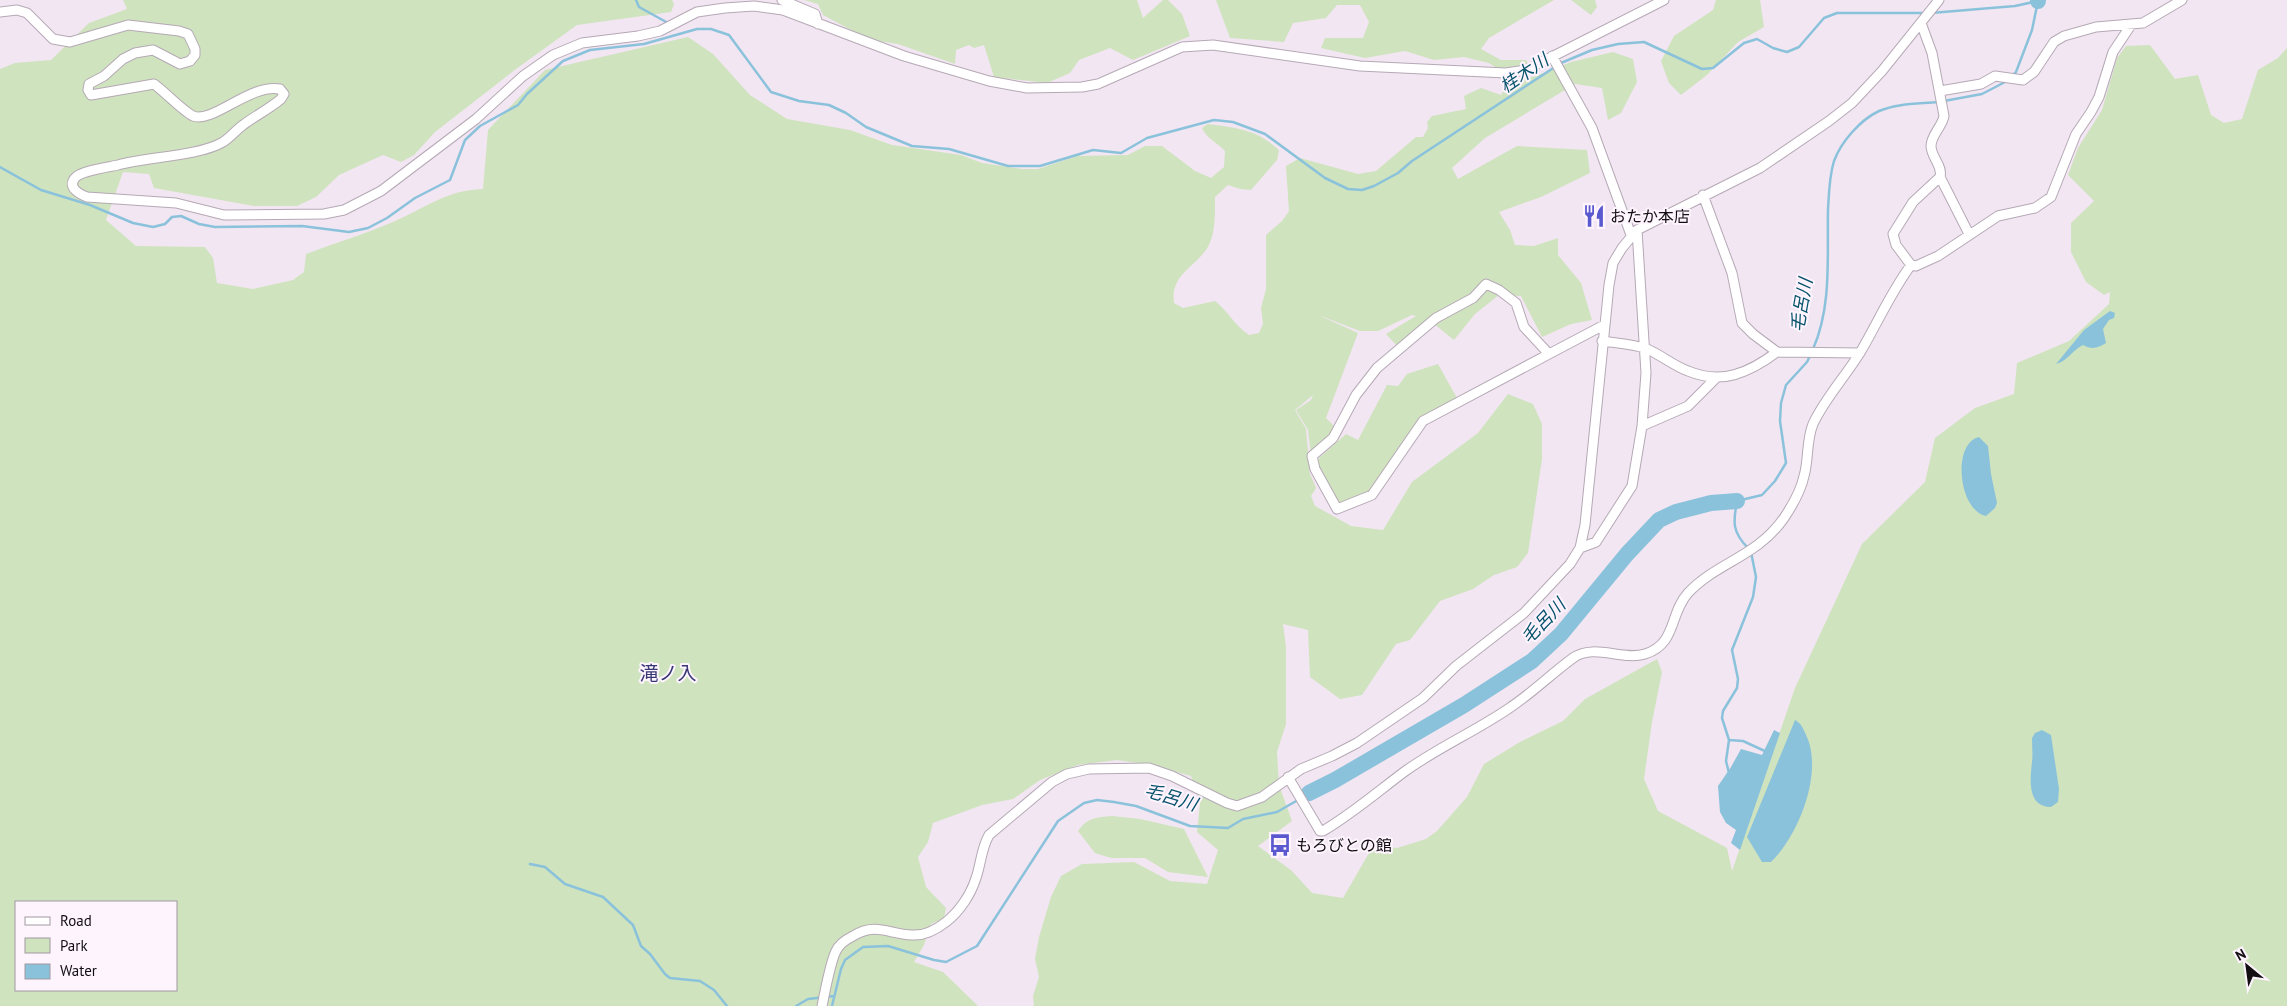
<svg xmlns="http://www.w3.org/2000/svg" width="2287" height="1006" font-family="'PT Sans','Noto Sans JP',sans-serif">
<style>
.green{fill:#cfe3be;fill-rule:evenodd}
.water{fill:#8bc2db}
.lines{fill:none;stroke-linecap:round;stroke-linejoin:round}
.stream{stroke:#8bc2db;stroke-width:2.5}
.river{stroke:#8bc2db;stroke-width:16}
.minor-casing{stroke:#b5a9b5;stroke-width:11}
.minor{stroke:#fff;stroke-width:9}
.labels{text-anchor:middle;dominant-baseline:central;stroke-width:4;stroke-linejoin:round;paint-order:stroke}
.poi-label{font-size:16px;fill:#120e12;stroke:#fef4fe;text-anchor:start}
.water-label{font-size:18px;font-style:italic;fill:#05526b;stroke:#fef4fe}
.quarter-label{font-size:19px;fill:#363773;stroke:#fef4fe}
</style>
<rect width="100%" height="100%" fill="#f2e6f2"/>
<path class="green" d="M123 0H672L674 4 671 12 577 25 516 69 435 132 414 155 401 162 383 155 339 175 316 197 297 206H254L154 188 149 174 123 172 106 220 136 246 205 247 213 258 217 283 253 289 293 280 304 272 306 254C335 243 365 234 393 222 426 208 446 190 483 189L488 130 545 70 688 37 713 54 750 95 787 119 850 130 892 145 961 155 982 163 1022 169H1038L1077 156 1128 155 1145 146H1162L1195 171 1211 178 1224 167 1225 151C1217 142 1207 139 1202 128L1208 124C1237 128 1256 129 1279 150L1277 160 1251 190 1240 189 1228 185 1215 197C1215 213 1216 236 1206 250 1193 268 1170 276 1174 303L1183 308 1215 301C1228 311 1235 326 1249 335L1259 333 1263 324 1261 308 1266 289V235L1282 221 1289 211 1286 166 1300 158 1358 174 1376 171 1416 137H1423L1428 128 1427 122 1432 116 1466 109 1464 96 1481 88 1501 95 1508 83 1536 76 1571 62 1613 52 1633 59 1637 82 1621 113 1608 120 1602 88 1575 84 1485 138 1452 168 1458 179 1517 146 1587 150 1590 173 1541 197 1499 212 1510 230 1515 245 1534 246 1558 238V255L1581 283 1592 320 1571 324 1542 337 1521 296 1499 295 1475 314 1454 340 1428 319 1399 348 1386 334 1416 316 1412 315 1378 331H1360L1318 315 1358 333 1326 418 1337 429 1311 455 1308 430 1296 410 1311 400 1313 395 1295 410 1306 429 1310 474 1316 488 1311 496 1315 506 1351 526 1383 530 1412 482 1478 433 1508 394 1533 404 1542 424V459L1528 553 1517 567 1494 575 1473 589 1440 601 1410 640 1396 644 1362 695 1340 699 1310 677 1308 630 1283 624 1286 647V724L1277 752 1279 785 1292 821 1258 846 1292 871 1312 893 1343 898 1373 846 1397 848 1426 839 1437 831 1467 797 1484 764 1520 742 1563 721 1585 699 1657 659 1662 672 1652 722 1644 779 1658 811 1727 848 1732 871 1795 688 1862 544 1925 482 1935 438 1975 408 2014 394 2017 363 2069 341 2109 304 2110 292 2104 295 2086 282 2071 252V223L2094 201 2068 175 2078 148 2102 110 2117 58 2126 46 2150 45 2175 79 2198 75 2211 115 2224 123 2242 119 2258 70 2278 58 2287 48V1006H1034L1033 996 1039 977 1035 959 1039 937 1051 897 1061 876 1082 864 1134 862 1170 881 1207 884 1218 850 1197 832 1200 803 1191 776 1151 765 1117 760 1078 765 1040 780 1013 799 982 805 933 823 928 842 918 857 926 887 946 908 944 918 931 924 924 945 914 962 943 972 978 1006H0V69L15 63 51 60 89 23 127 9ZM16 902H176V990H16Z
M804 0H1137L1143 18 1163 0H1168L1182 14 1190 36 1133 60 1110 48 1079 60 1070 73 1047 83 994 77 984 45 974 48 969 45 956 50 955 64 898 44 879 41 857 33 823 15 818 4Z
M1216 0H1554L1489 38 1481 49 1501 60H1526L1528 64 1498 69 1489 63 1464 57 1434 60 1405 51 1365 58 1321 48 1325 38H1363L1369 22 1360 5H1337L1326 18 1293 23 1284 42 1230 38Z
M1571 0H1595L1597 7 1591 15Z
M1716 0H1760L1764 27 1738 42 1707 75 1681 95 1669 83 1661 61 1674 36 1713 10Z
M1438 364 1457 398 1420 418 1370 492 1338 505 1317 468 1318 459 1346 434 1358 440 1387 385 1398 386 1407 374Z
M1112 816 1140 819 1184 829 1208 877 1168 872 1145 858H1111L1095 853 1078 831C1087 818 1097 817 1112 816Z"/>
<path class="water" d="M2110 311 2115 313 2114 318 2109 320 2103 329 2106 343C2098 348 2092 350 2083 345 2072 350 2068 361 2056 364L2084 330Z
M1979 437 1988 446 1991 474 1997 503 1995 508 1986 516C1958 510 1952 443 1979 437Z
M1795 720C1801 723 1803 728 1806 735 1824 771 1799 835 1771 862H1762L1747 837Z
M1774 730 1780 733 1740 850 1731 843 1736 830 1726 823 1720 812 1718 786 1731 767 1741 749 1762 755Z
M2042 730 2051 735 2059 789 2058 802 2051 807C2027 807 2030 780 2032 762 2033 754 2032 746 2032 738L2035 733Z"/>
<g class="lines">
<path class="stream" d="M636 0 639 7 668 23
M1931 13 2015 6 2038 1 2032 30 2016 72 2013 75
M1944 101 1982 94 2007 81
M0 167 41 190 90 205 133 223 153 227 165 224 172 217 181 216 199 224 215 227 302 226 349 232 368 228 387 218 415 198 450 180 465 140 480 126 518 105 527 94 563 61 590 50 644 44 697 29H711L729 35 771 92 799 101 829 105 846 113 866 127 912 146 949 149 1008 166H1040L1093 150 1121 153 1147 138 1214 120 1233 122 1265 134 1325 178 1348 189 1362 190 1374 186 1398 173 1412 161 1561 63 1592 50 1618 44 1644 42 1702 69 1713 68 1744 43 1757 39 1773 48 1787 52 1799 47 1824 18 1837 13H1925
M1813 349C1832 306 1827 257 1828 210 1829 194 1829 177 1834 161 1841 142 1860 120 1879 111 1898 103 1918 104 1939 102
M1748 548C1732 532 1733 522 1737 501L1762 495 1775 481 1786 463 1780 421 1781 403 1786 385 1807 362 1811 354
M1729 740 1743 741 1767 752
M1729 773 1726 761 1729 740 1722 718 1723 711 1737 688 1738 679 1732 650 1753 597 1756 577 1751 552
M1303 797 1309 793
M530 864 545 867 565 884 603 897 633 925 641 946 650 954 665 974 670 978 700 981 714 990 727 1006
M796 1006 808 999 834 996
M832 1006 841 969 845 960 863 947 888 946 934 960 946 962 977 946 1058 821 1084 803 1097 800 1114 802 1136 806 1190 826 1228 828 1243 819 1277 812 1298 800"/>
<path class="river" d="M2038 1V0
M1309 793 1335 780 1464 705 1532 661 1561 634 1627 554 1659 520 1676 512 1711 503 1737 501"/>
<defs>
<path id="minor" d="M782 0 815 14 818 24
M0 12 17 10 27 13 53 39 70 42 128 25 179 31 188 34 195 49V55L190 61 180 64 153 50 135 53 123 59 104 76 89 84 88 90 91 95 154 84C165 92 183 111 193 116 212 124 251 83 280 89L284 94 281 99C269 109 255 116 243 125 236 130 230 138 223 142 200 156 146 157 118 165 109 167 80 171 75 178 67 187 79 194 87 197L176 203 224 215 324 214 344 210 381 191 447 141 476 119 523 76 553 55 582 43 638 36 660 31 697 12 725 8 754 6 783 10 904 56 989 81 1027 88 1082 87 1098 84 1182 47 1213 45 1360 66 1506 73 1526 70 1664 0
M1921 23 1932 53 1944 116C1942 127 1931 135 1931 146 1931 157 1943 166 1940 177L1913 202 1893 234 1896 245 1911 265 1916 266 1938 256 1998 216 2035 208 2051 197 2076 134 2091 112 2099 97 2113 52 2131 25
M1552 56 1592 128 1631 235
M1940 91 1981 84 1995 76 2023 80 2034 72 2054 42 2064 36 2096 27 2143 23 2182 0
M1940 177 1969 234
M1703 195 1732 273 1742 323 1753 334 1777 352 1860 353
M1486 284 1499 290 1516 303 1524 327 1549 354 1423 421 1372 495 1337 509 1315 469 1312 456 1333 438 1356 395 1377 368 1436 318 1473 298Z
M1602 341C1616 343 1634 344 1647 349 1661 355 1674 366 1688 371 1722 385 1749 373 1777 352
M1549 354 1604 325
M1642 426 1688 406 1717 377
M1580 548 1596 542 1632 486 1642 426 1646 373 1637 230
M1288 777 1320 831H1323C1353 813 1376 793 1404 772 1437 748 1474 732 1508 709 1531 694 1551 674 1573 658 1594 643 1622 661 1645 654 1677 644 1669 614 1688 593 1717 562 1757 557 1784 518 1792 506 1801 491 1804 476 1809 459 1806 441 1813 424 1825 398 1846 376 1861 351 1878 322 1891 292 1911 265
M822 1006C825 992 830 963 836 951 839 944 847 939 853 936 876 922 888 934 912 935 924 936 937 929 946 922 960 911 971 894 976 878 981 864 981 849 989 835L1052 782 1067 774 1089 769 1149 768 1172 776 1227 803 1237 806 1262 797 1301 769 1332 756 1357 743 1423 698 1456 666 1524 613 1570 564 1580 548 1585 525 1609 285 1613 263 1622 248 1637 230 1760 168 1829 121 1852 103 1882 71 1939 0"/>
</defs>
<use href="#minor" class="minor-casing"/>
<use href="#minor" class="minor"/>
</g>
<defs>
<symbol id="restaurant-bare" viewBox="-9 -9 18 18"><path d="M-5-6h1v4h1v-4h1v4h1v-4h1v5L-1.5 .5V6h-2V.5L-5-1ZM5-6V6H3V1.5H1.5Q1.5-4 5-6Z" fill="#5a58cf" stroke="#fef4fe" stroke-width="2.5" paint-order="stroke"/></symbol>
<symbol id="bus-bare" viewBox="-9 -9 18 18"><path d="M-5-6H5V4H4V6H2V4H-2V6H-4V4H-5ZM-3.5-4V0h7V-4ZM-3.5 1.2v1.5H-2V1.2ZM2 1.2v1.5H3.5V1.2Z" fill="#5a58cf" stroke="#fef4fe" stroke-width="2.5" paint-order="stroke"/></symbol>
</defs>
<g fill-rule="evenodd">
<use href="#restaurant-bare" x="1578" y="200" width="32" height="32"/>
<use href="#bus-bare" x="1264" y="829" width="32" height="32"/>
</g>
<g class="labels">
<g class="poi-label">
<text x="1610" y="216">おたか本店</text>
<text x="1296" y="845">もろびとの館</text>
</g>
<g class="water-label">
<text transform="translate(1524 73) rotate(-34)">桂木川</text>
<text transform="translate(1801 305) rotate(-80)">毛呂川</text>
<text transform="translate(1543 621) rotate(-46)">毛呂川</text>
<text transform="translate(1171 797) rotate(17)">毛呂川</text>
</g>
<g class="quarter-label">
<text x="668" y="673">滝ノ入</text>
</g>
</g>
<rect x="15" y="901" width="162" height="90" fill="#fef4fe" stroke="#a098a0"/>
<rect x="25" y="917" width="25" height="8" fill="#ffffff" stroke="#a098a0"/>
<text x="60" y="926" font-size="15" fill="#120e12">Road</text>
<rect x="25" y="938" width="25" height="15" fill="#cfe3be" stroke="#a098a0"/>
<text x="60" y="951" font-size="15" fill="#120e12">Park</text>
<rect x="25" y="964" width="25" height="15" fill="#8bc2db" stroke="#a098a0"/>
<text x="60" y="976" font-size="15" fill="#120e12">Water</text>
<g transform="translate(2247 966) rotate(331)" stroke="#fef4fe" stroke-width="4" paint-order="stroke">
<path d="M0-4L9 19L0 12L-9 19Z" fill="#120e12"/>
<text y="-8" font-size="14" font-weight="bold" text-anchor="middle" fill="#120e12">N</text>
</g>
</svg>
